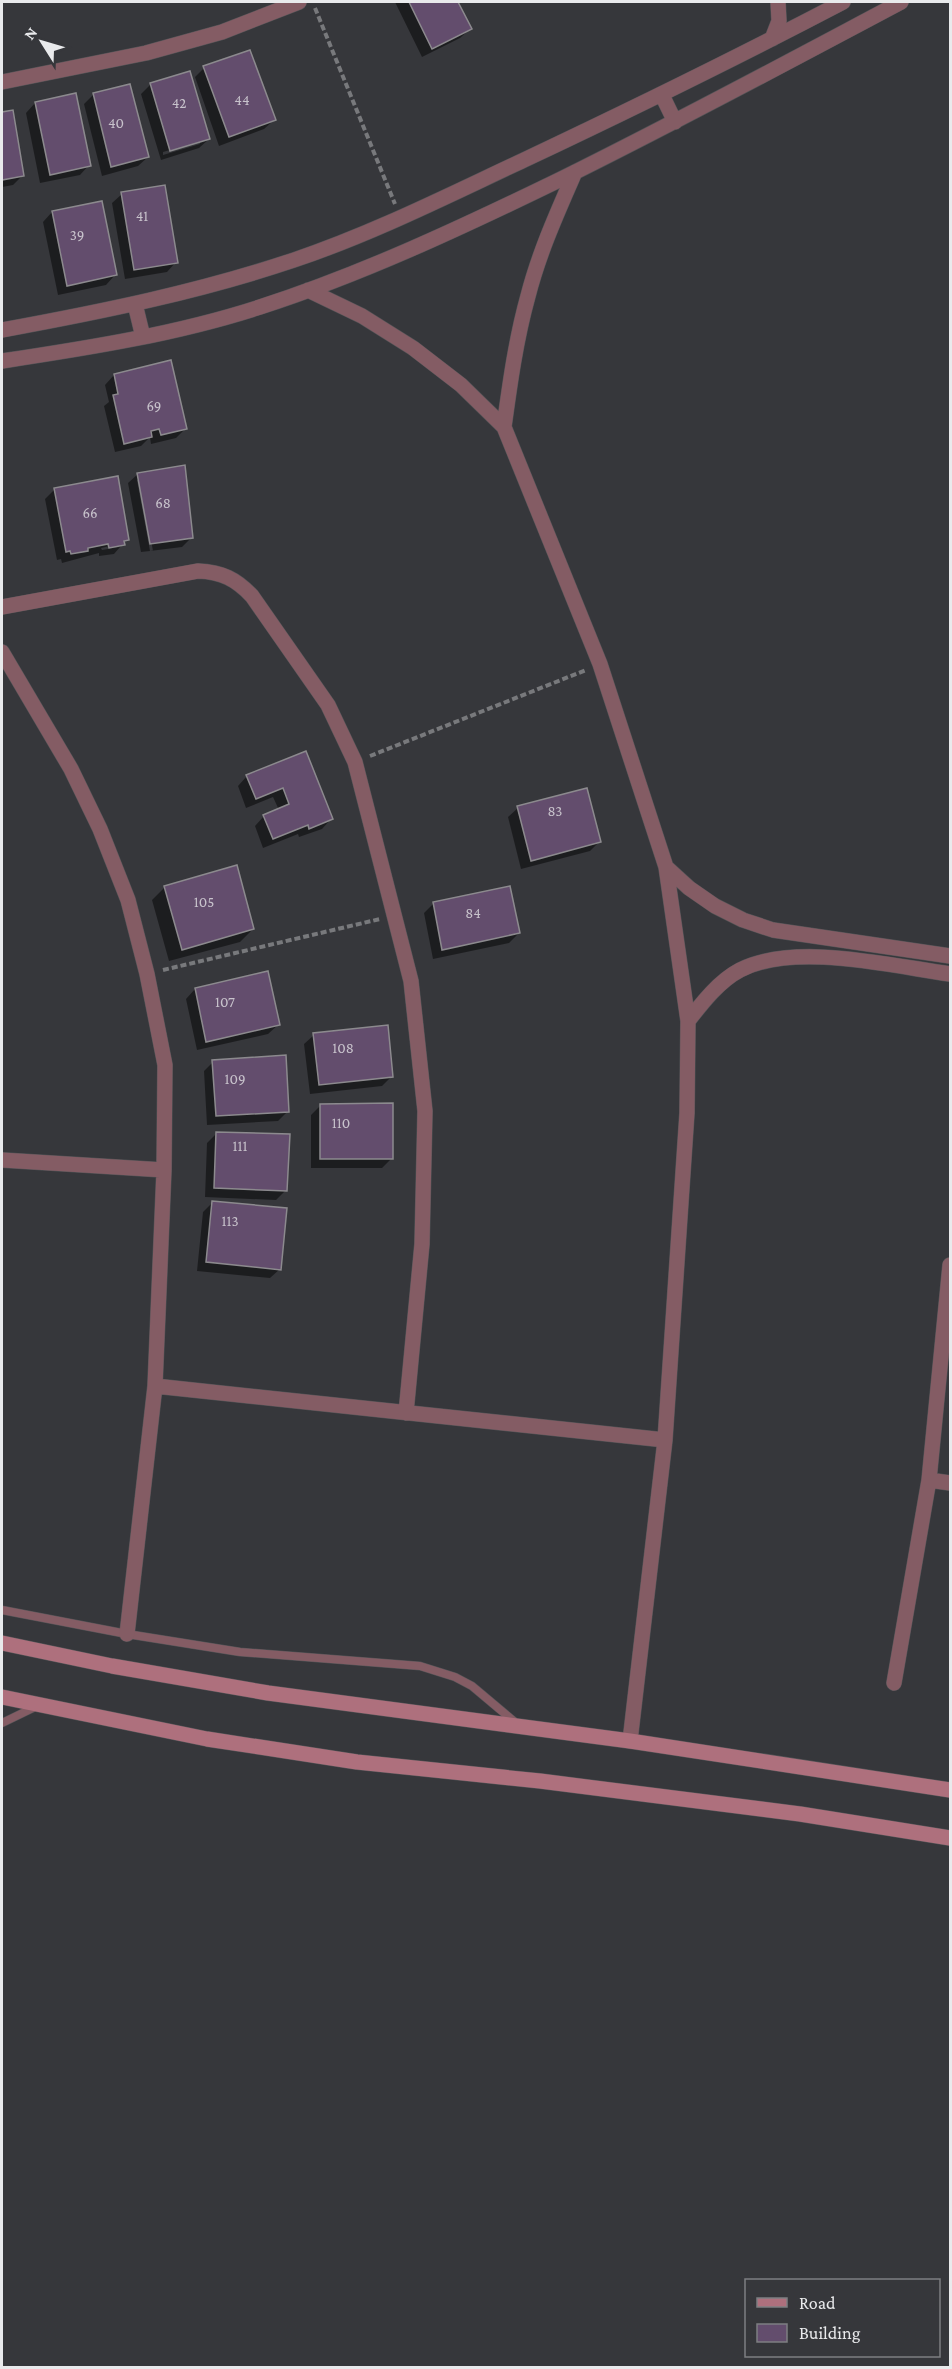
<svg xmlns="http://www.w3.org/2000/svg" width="952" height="2369" font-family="'Crimson Pro',serif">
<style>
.shadow{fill:#0007;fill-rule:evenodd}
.building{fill:#634d6d;stroke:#8c8a8e;stroke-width:1.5}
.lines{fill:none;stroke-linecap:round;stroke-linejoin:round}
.lane-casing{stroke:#535457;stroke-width:9}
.street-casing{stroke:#535457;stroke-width:16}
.secondary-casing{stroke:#535457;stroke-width:16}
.path{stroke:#78797c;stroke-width:4;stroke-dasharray:6 3;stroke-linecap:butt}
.lane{stroke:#845c64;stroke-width:8}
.street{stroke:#845c64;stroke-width:15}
.secondary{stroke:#ae707d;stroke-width:15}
.labels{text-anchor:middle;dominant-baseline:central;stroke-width:4.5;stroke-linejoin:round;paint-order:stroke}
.number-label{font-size:15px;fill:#c8c3cc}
</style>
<rect width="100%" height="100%" fill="#36373b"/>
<path class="shadow" d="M395 2H457L470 29 460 38 422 57Z
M204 68 274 120 264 129 219 146 195 77Z
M189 73 209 139 199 148 161 160 141 94 150 85ZM200 141V144L163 155V152Z
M129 85 148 157 138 166 102 176 84 104 93 95Z
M35 103 89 165 80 175 40 183 26 113Z
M11 111 22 176 13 185 2 187V113Z
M122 194 176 262 167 272 125 279 112 203Z
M52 212 115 275 106 285 58 295 43 222Z
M114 375 185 429 176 438 151 444 150 437 141 446 115 452 104 406 109 402 105 385Z
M138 474 191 538 182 547 150 551H153L140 480H137L150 551 141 552 128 483Z
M55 489 127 539 114 554 99 556V553L62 563 61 559 57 560 45 499ZM119 544V547L102 550 101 548Z
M305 753 331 819 322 829 299 837 298 834 263 848 255 826 264 816 279 810 273 797 246 808 238 786 247 776Z
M518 808 599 842 590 851 521 869 508 817Z
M165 887 253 929 240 942 169 961 152 900Z
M433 904 519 933 509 943 433 959 424 913Z
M195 989 278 1025 268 1034 197 1050 186 999Z
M314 1035 392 1076 382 1086 310 1094 304 1044Z
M213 1062 288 1111 278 1121 207 1125 204 1071Z
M321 1105 392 1158 382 1168H311V1115Z
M217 1133 286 1190 276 1200 205 1197 207 1143Z
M213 1202 280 1269 270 1278 197 1271 203 1212Z"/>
<path class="building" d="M409 2H458L472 29 432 49Z
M250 50 276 120 229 137 203 66Z
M190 71 210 139 170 151 150 83Z
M130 84 149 157 111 167 93 93Z
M76 93 91 166 50 175 35 102Z
M13 110 24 176 2 180V112Z
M165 185 178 263 134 270 121 192Z
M102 201 117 275 67 286 52 211Z
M171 360 187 429 161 435 159 429 151 431 152 437 124 444 113 395 118 394 114 374Z
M185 465 193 538 150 544 137 473Z
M118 476 129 540 124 541 125 545 109 548 108 544 88 548V551L71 554 70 551 66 552 54 488Z
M306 751 333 819 309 829 308 825 273 839 263 815 289 804 283 788 256 799 246 775Z
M587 788 601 842 531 861 517 806Z
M237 865 254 929 182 950 164 886Z
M510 886 520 933 442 950 433 902Z
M268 971 280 1025 206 1042 195 988Z
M388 1025 393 1077 319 1085 313 1033Z
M286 1055 289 1112 216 1116 212 1060Z
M393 1103V1159H320V1104Z
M216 1132 290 1134 287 1191 214 1188Z
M212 1201 287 1208 281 1270 206 1262Z"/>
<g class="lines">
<defs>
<path id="lane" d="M2 1610 127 1634 240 1652 420 1666 455 1677 472 1686 516 1723
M2 1723 35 1707"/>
<path id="street" d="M772 39 779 21 778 2
M2 82 146 53 222 32 299 2
M662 95 675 122
M308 290 362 316 413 348 461 385 504 427 600 664 666 867 688 1021 687 1113 665 1440 630 1741
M135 304 143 337
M2 330C100 312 199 292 294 260 374 233 449 195 524 160 632 109 738 57 843 2
M2 361C88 348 177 334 260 307 362 274 458 229 553 183 671 125 786 63 901 2
M504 427C510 383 516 339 528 296 539 253 557 213 575 172
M2 607 198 571C222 572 236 579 252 596L328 705 355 762 411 981 425 1111 422 1244 406 1413
M2 652 71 769 100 829 128 900 147 974 165 1065 164 1170 155 1386 127 1634
M666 867 689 888 715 906 743 920 773 930 950 956
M688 1021C702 1003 719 981 740 970 794 942 892 966 950 974
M2 1160 164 1170
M155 1386 665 1440
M929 1480 950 1483
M894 1683 929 1480 950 1265"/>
<path id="secondary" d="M2 1643 112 1666 268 1693 630 1741 950 1790
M2 1697 207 1739 357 1762 540 1781 800 1814 950 1838"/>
</defs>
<use href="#lane" class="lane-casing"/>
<use href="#street" class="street-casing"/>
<use href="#secondary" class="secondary-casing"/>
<path class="path" d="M315 8 395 204
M370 756 586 670
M163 970 380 919"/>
<use href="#lane" class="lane"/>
<use href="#street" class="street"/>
<use href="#secondary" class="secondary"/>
</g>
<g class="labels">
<g class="number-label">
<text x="242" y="100">44</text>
<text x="179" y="103">42</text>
<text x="116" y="123">40</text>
<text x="142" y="216">41</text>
<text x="77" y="235">39</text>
<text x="154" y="406">69</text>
<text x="163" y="503">68</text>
<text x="90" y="513">66</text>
<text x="555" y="811">83</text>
<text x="204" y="902">105</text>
<text x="473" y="913">84</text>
<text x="225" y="1002">107</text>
<text x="343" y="1048">108</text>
<text x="235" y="1079">109</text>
<text x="341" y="1123">110</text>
<text x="240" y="1146">111</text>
<text x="230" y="1221">113</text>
</g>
</g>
<rect width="952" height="2369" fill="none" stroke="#e9eaec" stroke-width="6"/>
<rect x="745" y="2279" width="195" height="78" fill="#36373b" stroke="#7e7f82" stroke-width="1.5"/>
<rect x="757" y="2298" width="30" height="9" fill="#ae707d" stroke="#7e7f82" stroke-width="1.5"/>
<text x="799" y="2309" font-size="18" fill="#e9eaec">Road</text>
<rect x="757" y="2324" width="30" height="18" fill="#634d6d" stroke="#7e7f82" stroke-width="1.5"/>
<text x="799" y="2339" font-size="18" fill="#e9eaec">Building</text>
<g transform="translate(42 42) rotate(307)" stroke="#36373b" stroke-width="4.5" paint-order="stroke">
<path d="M0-4.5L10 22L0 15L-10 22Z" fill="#e9eaec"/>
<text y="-9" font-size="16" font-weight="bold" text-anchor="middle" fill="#e9eaec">N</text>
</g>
</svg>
